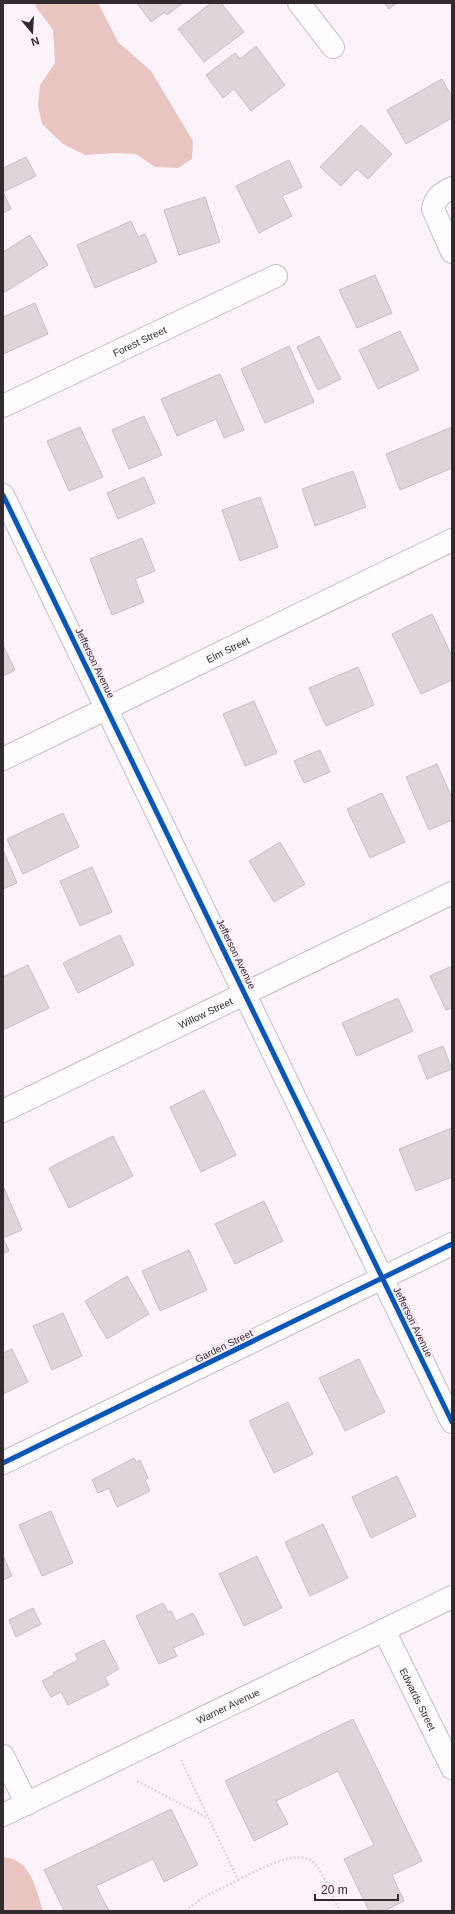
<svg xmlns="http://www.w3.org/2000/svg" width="455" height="1914" font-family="Helvetica,sans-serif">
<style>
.forest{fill:#e8c5c0}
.building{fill:#ded5da;stroke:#c8bec3}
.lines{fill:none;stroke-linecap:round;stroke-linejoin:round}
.minor-casing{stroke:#c4bdc3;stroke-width:24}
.path{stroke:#dbd8da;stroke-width:2.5;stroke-dasharray:2 2;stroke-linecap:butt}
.minor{stroke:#fffdfe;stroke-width:22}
.cycleway-casing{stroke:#ffeffb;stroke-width:8}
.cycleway{stroke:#0057b8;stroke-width:5}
.labels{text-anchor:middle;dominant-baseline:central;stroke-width:3.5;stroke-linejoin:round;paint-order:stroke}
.street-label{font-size:10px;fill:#312a2f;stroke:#ffeffb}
</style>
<rect width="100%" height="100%" fill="#fcf2f9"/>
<path class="forest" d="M35 3H98L118 42 151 71 193 141 192 159 178 168 155 167 136 154 117 153 85 155 63 144 42 124 38 106 40 85 55 63 53 30 36 7Z
M3 1857C31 1859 36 1889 43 1911H3Z"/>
<path class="building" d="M137 3H183L167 15 165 12 151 22Z
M211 3H221L244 32 204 62 178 29Z
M384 3H397L389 9Z
M256 46 285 85 251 111 234 89 223 98 206 75 235 53 240 59Z
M442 79 452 97V118L406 144 387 110Z
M361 125 392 154 368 179 357 169 341 186 320 167Z
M26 157 36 176 3 192 11 209 3 213V168Z
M289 160 302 187 282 196 292 216 259 233 236 186Z
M205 197 220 242 179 255 164 210Z
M131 221 138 237 145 234 157 262 95 288 77 245Z
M30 235 48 265 5 292 3 289V252Z
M375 275 392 313 357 328 339 290Z
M35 303 48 334 3 354V317Z
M400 331 419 370 378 389 359 350Z
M319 336 341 379 318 390 297 347Z
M289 346 314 402 265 423 241 369Z
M220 374 244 430 224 438 216 419 177 436 161 399Z
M144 416 162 455 129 469 112 430Z
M80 427 103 477 69 491 47 441Z
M452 427V468L400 490 386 454Z
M353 471 366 507 315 526 302 489Z
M144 477 155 503 118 519 107 493Z
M260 497 278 547 240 561 222 510Z
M142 538 155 571 135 579 144 602 112 615 90 559Z
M432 614 452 656V680L421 694 392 634Z
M3 645 15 670 3 676Z
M358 667 374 705 326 726 309 688Z
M254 701 277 753 245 766 223 714Z
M320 750 330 772 304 783 294 761Z
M437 764 452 798V820L429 830 406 777Z
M382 793 405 842 370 858 347 809Z
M63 813 79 847 23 874 7 839Z
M280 842 305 884 274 902 249 861Z
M3 850 17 883 3 889Z
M92 867 112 912 80 926 60 881Z
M120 935 134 965 78 993 63 963Z
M28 965 49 1008 3 1030V977Z
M452 966V1008L446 1010 430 976Z
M398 998 413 1031 357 1056 342 1023Z
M443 1046 452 1069 427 1079 418 1056Z
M204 1090 236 1155 201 1172 170 1107Z
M452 1128V1177L416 1191 399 1149Z
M113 1136 133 1176 69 1208 49 1168Z
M4 1188 22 1230 3 1238 9 1251 3 1254Z
M264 1201 283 1241 235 1264 215 1224Z
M189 1250 207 1290 160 1311 142 1271Z
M127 1276 149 1314 107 1339 85 1301Z
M63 1313 82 1356 52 1370 33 1326Z
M12 1349 28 1382 3 1394V1353Z
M359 1359 385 1412 345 1431 319 1378Z
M288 1402 313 1454 274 1473 249 1421Z
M134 1458 136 1462 140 1460 148 1478 145 1480 150 1491 117 1507 109 1488 98 1493 92 1480Z
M397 1476 416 1516 371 1538 352 1497Z
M51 1511 73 1563 42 1576 19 1525Z
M323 1524 348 1578 310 1596 285 1542Z
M3 1555 12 1576 3 1580Z
M257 1556 282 1608 244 1626 219 1574Z
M163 1603 168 1612 171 1611 176 1621 193 1613 204 1634 173 1648 177 1656 159 1664 136 1616Z
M33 1608 41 1624 16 1637 9 1620Z
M104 1640 119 1669 105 1677 109 1685 68 1705 61 1692 51 1697 42 1681 54 1675 53 1673 78 1660 75 1654Z
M353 1719 422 1861 392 1875 404 1901 384 1911H369L344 1859 374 1845 338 1771 276 1801 288 1824 254 1841 225 1781Z
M171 1809 198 1865 164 1882 153 1859 96 1886 109 1911H64L44 1870Z"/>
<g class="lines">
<defs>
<g id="minor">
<path d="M299 3 333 47"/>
<path d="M452 188C442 193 435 197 433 209L452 252"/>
<path id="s1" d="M3 406 276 276"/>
<path d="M3 495 452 1422"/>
<path id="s2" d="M3 759 452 540"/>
<path id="s3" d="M3 1111 452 893"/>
<path d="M3 1463 452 1244"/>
<path id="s4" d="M384 1630 452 1768"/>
<path d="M3 1756 27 1804"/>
<path id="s5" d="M3 1815 452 1597"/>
</g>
</defs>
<use href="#minor" class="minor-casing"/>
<path class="path" d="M181 1760 238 1880 204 1897 185 1911
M137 1781 208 1818
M238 1880C255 1872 300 1845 315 1864 325 1876 333 1897 340 1911"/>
<use href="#minor" class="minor"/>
<defs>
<path id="cycleway" d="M3 495 452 1422
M3 1463 452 1244"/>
</defs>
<use href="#cycleway" class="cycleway-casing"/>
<use href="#cycleway" class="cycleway"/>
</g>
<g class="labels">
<g class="street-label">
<text stroke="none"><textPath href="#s1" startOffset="151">Forest Street</textPath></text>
<text stroke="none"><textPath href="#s2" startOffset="250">Elm Street</textPath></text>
<text transform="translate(95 663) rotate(64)">Jefferson Avenue</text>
<text transform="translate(236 954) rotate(64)">Jefferson Avenue</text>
<text stroke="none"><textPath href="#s3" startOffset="225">Willow Street</textPath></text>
<text transform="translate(413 1322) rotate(64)">Jefferson Avenue</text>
<text transform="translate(224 1346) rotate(-26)">Garden Street</text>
<text stroke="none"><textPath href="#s4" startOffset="77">Edwards Street</textPath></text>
<text stroke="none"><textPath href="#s5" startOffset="250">Warner Avenue</textPath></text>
</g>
</g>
<rect width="455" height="1914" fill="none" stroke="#312a2f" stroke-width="8"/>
<g transform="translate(32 32) rotate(162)" stroke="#ffeffb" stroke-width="3" paint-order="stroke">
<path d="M0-3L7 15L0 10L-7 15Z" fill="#312a2f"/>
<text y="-6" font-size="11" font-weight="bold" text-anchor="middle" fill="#312a2f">N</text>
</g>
<path d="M315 1894v6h83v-6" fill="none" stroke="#312a2f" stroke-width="2"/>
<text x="321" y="1894" font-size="12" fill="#312a2f" stroke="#ffeffb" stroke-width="3" paint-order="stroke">20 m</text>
</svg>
